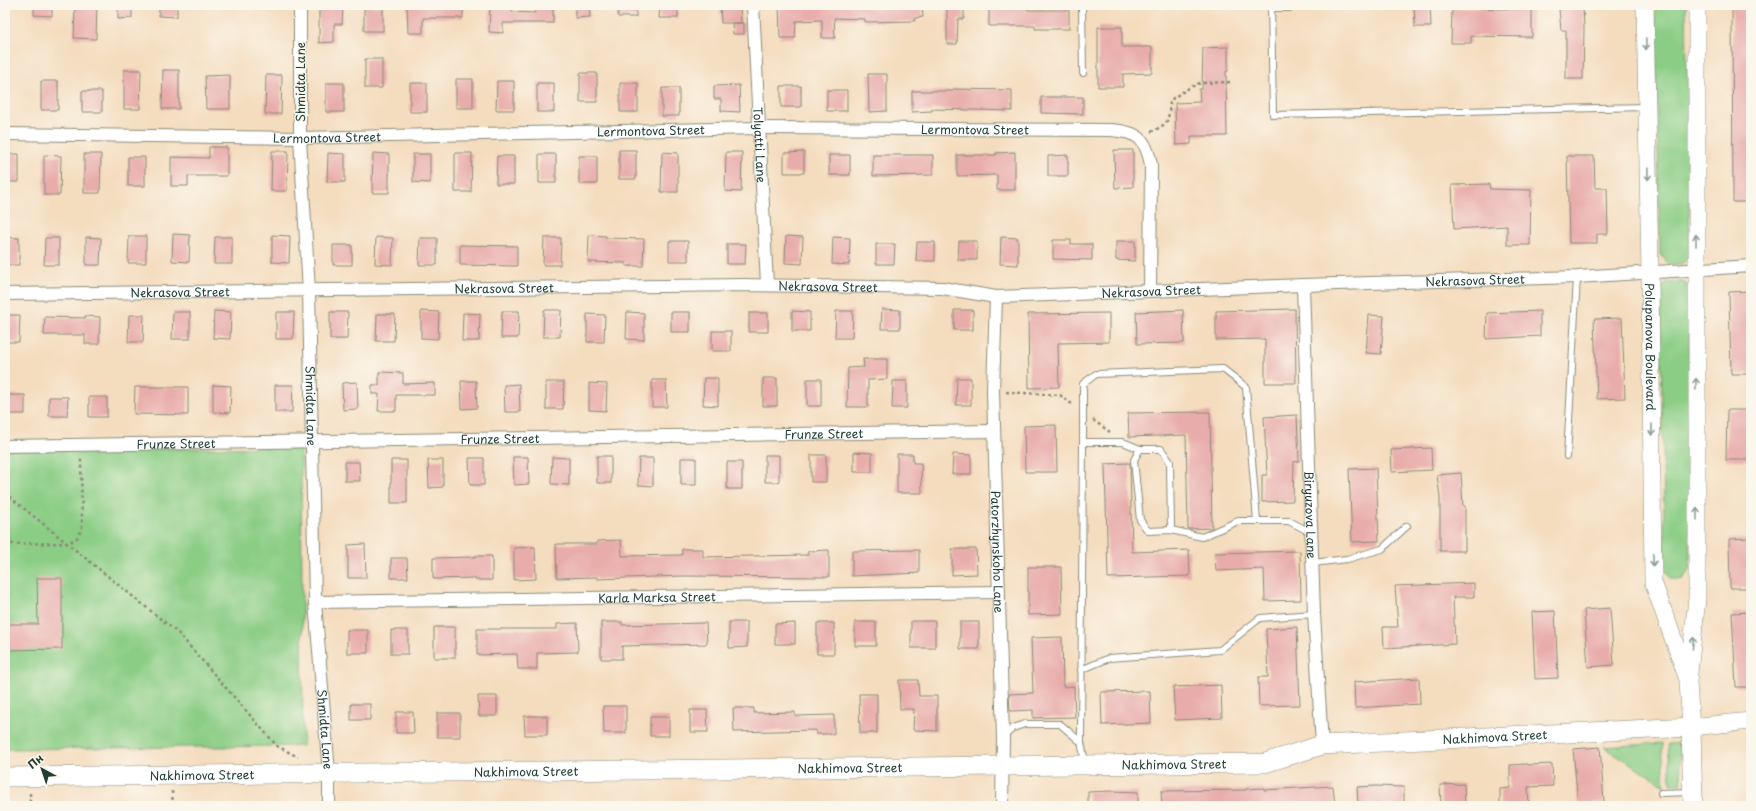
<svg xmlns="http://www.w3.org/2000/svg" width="1756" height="811" font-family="'Playpen Sans',sans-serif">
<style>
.green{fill:#8bcd85;stroke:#55855c}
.building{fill:#e8acaa}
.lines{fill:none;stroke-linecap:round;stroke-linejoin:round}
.lane-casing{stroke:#8a8c79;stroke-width:8}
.street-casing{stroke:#8a8c79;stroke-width:14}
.secondary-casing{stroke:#8a8c79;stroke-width:18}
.primary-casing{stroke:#8a8c79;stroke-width:20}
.path{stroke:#8a8c79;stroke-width:2.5;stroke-dasharray:3 3;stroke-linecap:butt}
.lane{stroke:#fff;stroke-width:6}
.street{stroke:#fff;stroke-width:12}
.secondary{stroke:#fff;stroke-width:17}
.primary{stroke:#fff;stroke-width:19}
.oneway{stroke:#8f9e9a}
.labels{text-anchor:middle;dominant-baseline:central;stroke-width:3;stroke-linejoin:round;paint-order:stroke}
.street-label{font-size:12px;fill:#1f3d34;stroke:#fbf7ec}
</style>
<rect width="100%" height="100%" fill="#fbf7ec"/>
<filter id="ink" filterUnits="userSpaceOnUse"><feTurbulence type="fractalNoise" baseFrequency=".025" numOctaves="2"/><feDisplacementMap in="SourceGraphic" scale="8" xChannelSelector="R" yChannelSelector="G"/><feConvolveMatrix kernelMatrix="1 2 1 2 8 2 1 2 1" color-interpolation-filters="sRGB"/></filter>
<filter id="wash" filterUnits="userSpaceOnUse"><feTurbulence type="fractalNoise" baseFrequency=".012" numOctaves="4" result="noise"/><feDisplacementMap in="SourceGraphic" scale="16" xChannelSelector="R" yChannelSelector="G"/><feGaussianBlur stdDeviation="0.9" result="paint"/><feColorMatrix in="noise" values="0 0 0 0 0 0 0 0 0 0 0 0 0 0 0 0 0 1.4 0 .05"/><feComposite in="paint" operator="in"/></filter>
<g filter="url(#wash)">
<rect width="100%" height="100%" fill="#f4dcbe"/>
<path class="green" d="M1655 5H1686L1690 257 1682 264H1668L1660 253Z
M1681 281 1689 286 1690 571 1683 579H1671L1665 569 1660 289 1668 282Z
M301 447 303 746 5 749V450Z
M1662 743 1665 785 1604 747Z
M1679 743 1682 784H1671L1668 744Z"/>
<g id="blocks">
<path class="building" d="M34 5H52V16L34 15Z
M75 5H97L96 39 74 38Z
M118 5H132V18L118 19Z
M159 5H177V17L159 16Z
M319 5H343L342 24H334V42L319 43Z
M407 5H463V18H423V33H408Z
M490 5H512V12L535 13 534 5H553V23H503V33L489 32Z
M575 5H589L590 17 575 18Z
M618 5H636V17H618Z
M660 5H678V18H659Z
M720 5H740L741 23H721Z
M779 5H922L923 17 915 18V21L865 22V19L834 18 835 38H822V20L796 21 795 38H780Z
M947 5H964V19H958L957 44H947Z
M989 5H1028V10H1069V29H1035V26H989Z
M1414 5H1430L1431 27H1415Z
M1732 5H1751V202H1733Z
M364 6H383V31H364Z
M1583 7 1584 28 1583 79H1566V30H1561L1559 9Z
M1452 8 1532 9V37L1471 36V43H1451Z
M732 23H744V34H733Z
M1098 27H1122V47H1152V73L1123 74V87H1098Z
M1228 47V71H1226L1227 136H1191V144L1176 145 1175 103 1200 102 1199 89H1202L1203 48Z
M365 59H382V88H365Z
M124 70H141L140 109H124Z
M163 70H179V109H162Z
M580 73H597V102H580Z
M868 74H887V111L869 112Z
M230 75V109H206L205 76Z
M266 75H282L281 114H265Z
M456 79H473V108H456Z
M41 81H58V110H41Z
M497 81H514V110H496Z
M326 83H344V112H326Z
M410 83H427V112H410Z
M537 83H554V112H537Z
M620 83H638V112H620Z
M739 85 740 112 721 111V99H714V86Z
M781 86H801V107H781Z
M662 88H679V116H662Z
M953 89 1012 90V111L932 109V111L912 112V91H953Z
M827 90H847V111H827Z
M82 91H102V112H82Z
M1041 97H1083V114L1041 113Z
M209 147H227V176H188V186H171V157L209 158Z
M619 150H636V179H619Z
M1114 150H1133V187L1115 188Z
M272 151H288L287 191H271Z
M662 152 678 153V192H661Z
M726 152H742L741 192 725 191Z
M804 152V173H784V153Z
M1015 152V190H997V175L957 176V155H996V153Z
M328 153 345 154V182H327Z
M373 153 389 154V193H372Z
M455 153H472L471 192H455Z
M5 154H19V182H5Z
M84 154H101L100 193H84Z
M413 154H430V183L413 182Z
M539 154H556V183H539Z
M44 155 61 156 60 195H44Z
M829 155H850V175H829Z
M873 155H933V175L873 176Z
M1068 155V176H1048V156Z
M497 156H514V184H496Z
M579 156H597V184H579Z
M1567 156H1594L1595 188H1607L1608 234H1597V243H1569Z
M128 157H145V186H128Z
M1489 184 1490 189 1531 190 1530 245H1507V226L1454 229 1452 185Z
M173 234 190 235 189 262 172 261Z
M272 235 290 236 289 263 272 262Z
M589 235 606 236V238L644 239 643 266H626V263L588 262Z
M129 236H146V263H128Z
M786 236 803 237 802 264 785 263Z
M5 237 19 238V265H5Z
M86 237 101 238 100 265H86Z
M215 237H232V264H214Z
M376 237 393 238 392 265 375 264Z
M833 237 850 238 849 265 832 264Z
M1001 237 1018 238V265L1000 264Z
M45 238H59V265H44Z
M420 238H437V265H419Z
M544 238H561L560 265H543Z
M1053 240H1071V244H1092V260L1053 259Z
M669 241H688V261H669Z
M959 241H977V260H958Z
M1116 241H1135V261L1116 260Z
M917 242H935V261H916Z
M727 244H746L745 264H727Z
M876 244H895L894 264H876Z
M333 245H352V265H333Z
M460 245 517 246V266L460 265Z
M1751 291V374H1731L1729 292Z
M882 309 900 310V329H881Z
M1295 309 1296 383H1265V339L1216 340V311Z
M544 310H561L560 337H543Z
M954 310H973V330H954Z
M1183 310 1184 343 1137 344 1136 312Z
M214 311 231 312 230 339 213 338Z
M421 311 439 312 438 339 421 338Z
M502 311H519L518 338H501Z
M792 311 810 312V331H792Z
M836 311H853L852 338H835Z
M1540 311V336L1486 339 1487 313Z
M173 312H190V339H172Z
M276 312H294L293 339H276Z
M330 312H348L347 339H330Z
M627 312 644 313V340L626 339Z
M671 312H690V332H671Z
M463 313 480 314 479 341H462Z
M749 313H768V332H749Z
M1109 313V342L1058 343 1059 387 1029 388 1028 314Z
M377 314H395L394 341H376Z
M587 314 605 315 604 342H587Z
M5 315H20L19 342H5Z
M129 315H144L143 342H128Z
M1369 315 1384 316 1381 354 1366 353Z
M85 316 100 317 99 344H85V335H44L45 317 85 318Z
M1622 318 1625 398 1597 399 1594 319Z
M712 331H731V351H712Z
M863 359H887V379L868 380V407H847L848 368 864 367Z
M379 372 403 373V384L435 383V395H396V411H378L379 394H372V385H379Z
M704 378H718V406L703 405Z
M763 378H777V406H763Z
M957 378H971V405H956Z
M807 379H821V406H807Z
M652 380H666L667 407H652Z
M461 381H476L477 408 462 409Z
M893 381H907V408H892Z
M357 382 358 409 343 410 342 383Z
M546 382H564L563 409H546Z
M589 383 607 384 606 411 589 410Z
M519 384 520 412H505L504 385Z
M213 385 231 386 230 413 213 412Z
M275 385H293L292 412H275Z
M135 387H188V415L134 414Z
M7 395H25V414H7Z
M49 397H68L67 416H49Z
M89 397H107V417H89Z
M1727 410H1751V460H1726Z
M1210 412 1212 528 1188 529 1186 435 1129 437 1128 413Z
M1297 415 1299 461 1294 462 1293 501 1262 502V475H1267L1264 417Z
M1056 425 1057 472H1025L1024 426Z
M1431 448 1432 470 1392 472 1391 450Z
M854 452 872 453V472H854Z
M897 454H913V463H921L922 493H897Z
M953 454 971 455V474H952Z
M765 455H779V482H765Z
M811 455H826V482H811Z
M597 456H611V483H597Z
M513 457H528L529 484 514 485Z
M552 457 569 458V485L551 484Z
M469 458H484V485H470Z
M639 458H653V486L638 485Z
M681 458H696V485H681Z
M391 460H407V503H391Z
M428 460H443V487L429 488Z
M345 462H359L360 481H345Z
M727 462H742V489H727Z
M1130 463 1132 552 1189 550 1190 576 1108 578 1105 464Z
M1376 468 1379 541 1352 542 1349 469Z
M1461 473 1463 506H1465V551H1440V497L1437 475Z
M1751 538V588H1730L1729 539Z
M621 540 622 556 682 555V549H703V557L808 555V551L829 550V577L682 576 597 579V577L557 578 556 544H597V541Z
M365 544 366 578H348V545Z
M535 547 536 579 514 580V548Z
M952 549H976L977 574 952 575Z
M919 550V573L852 576V551Z
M1300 551 1301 600 1265 601 1264 569 1216 571 1215 553Z
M475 556H492V580H475V578L433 579V558L475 557Z
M391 558H407L408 578H391Z
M1028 567H1061L1062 614 1028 615Z
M37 578H62V649L5 650V624H38Z
M1474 583V597H1453L1455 644 1384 648 1383 627H1398L1395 586Z
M1610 608 1614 665 1588 667 1584 610Z
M1555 611 1558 678 1535 679 1532 612Z
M1751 612V687H1736L1732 613Z
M911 621H935V648H911Z
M601 622H622V625L706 623 707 644 622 646V659H601Z
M729 622H747V647L729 648Z
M855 622H876V646H855Z
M960 622H979V649H960Z
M577 623 578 652 537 653V669H518L517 654 477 655V629H557V624Z
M795 623V644H775V624Z
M817 623H834V654H817Z
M434 627H455V658H434Z
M1297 627 1300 705 1259 706 1258 677H1268L1266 629Z
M347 630H368V653H347Z
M391 630H408V654H391Z
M1062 637 1063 687 1074 686 1075 717 1033 718V710L1010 711 1009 694 1033 693 1031 638Z
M1419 678 1420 704 1355 708 1354 682Z
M899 680H918L919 696H937V731L913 730 914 709H900Z
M1221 685 1222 718 1175 720 1173 687Z
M1150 691 1151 723 1102 725 1101 692Z
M859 694H877V733H860Z
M478 696H497V716H479Z
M351 704H370V720H351Z
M603 706H626V733H604Z
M733 708H754V713L795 712V716L834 715V734H816V730L734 732Z
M690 710H707L708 732H690Z
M396 712H413L414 733H396Z
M437 713H460V737H437Z
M524 716H547V735H525Z
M650 717H669V736H650Z
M1600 747 1604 802 1578 804 1573 749Z
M1527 764V765L1552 764 1553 786 1528 787 1529 806H1500V789L1510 788V765Z
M1464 784 1465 806H1441L1440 785Z
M1333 786 1335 806H1162L1161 791 1246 790V789L1264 788V790Z
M1376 786 1404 787V806H1389L1388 804 1358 805 1357 787Z
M1112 791 1138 792V806H1088V792Z"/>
</g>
</g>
<g filter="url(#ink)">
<use href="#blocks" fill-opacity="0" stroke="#8a8c79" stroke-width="1"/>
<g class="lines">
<defs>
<path id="lane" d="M1082 5 1083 73
M1271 5 1273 115 1647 107
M1271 8H1289
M1083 442V384L1096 374 1223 369 1246 387 1257 521
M1567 456 1577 277
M1171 530 1148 531 1140 520 1134 460 1140 449H1161L1170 462 1171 530 1202 537 1238 521H1289L1312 533
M1313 563 1347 559 1382 549 1407 526
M1081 670 1109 658 1220 650 1260 618 1314 614
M1004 737 1013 728 1025 724H1060L1081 742 1083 442H1123L1140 449
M1081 742 1085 762
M1661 793 1690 792"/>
<g id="street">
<path id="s1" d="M300 5V138L309 291 315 602 329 773V806"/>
<path id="s2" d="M753 5 767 285"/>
<path id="s3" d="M5 134 300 138 760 128 1111 130C1138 132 1146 138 1151 165L1150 291"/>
<path id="s4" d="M1303 285 1314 614 1322 745"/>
<path id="s5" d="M5 294 744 285 942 288 996 297 1303 285 1577 277 1751 266"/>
<path id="s6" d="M996 297 993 391 1003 738 1002 806"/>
<path id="s7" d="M5 446 994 431"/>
<path id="s8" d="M315 602 999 592"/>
</g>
<g id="secondary">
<path id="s9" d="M1645 5 1650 273 1653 582 1687 677"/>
<path d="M1697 5V598L1688 682 1691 727 1751 721"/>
</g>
<g id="primary">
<path id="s10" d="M5 777 1265 763 1322 745 1691 727 1693 806"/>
</g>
</defs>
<use href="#lane" class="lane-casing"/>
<use href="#street" class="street-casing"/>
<use href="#secondary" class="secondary-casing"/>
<use href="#primary" class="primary-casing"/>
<path class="path" d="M1151 132 1161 127 1168 120 1170 103 1173 98 1189 88 1200 83 1232 82
M1006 392 1060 395 1073 405
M1093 420 1110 432
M5 493 178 633 277 746 298 757
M5 544 68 543 77 538 82 528 81 457
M172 791 173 806
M30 793V806"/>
<use href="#lane" class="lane"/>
<use href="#street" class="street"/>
<use href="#secondary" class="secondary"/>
<use href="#primary" class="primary"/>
</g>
<defs><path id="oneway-shaft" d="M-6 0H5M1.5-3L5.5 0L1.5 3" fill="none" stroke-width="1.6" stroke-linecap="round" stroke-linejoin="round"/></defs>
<g class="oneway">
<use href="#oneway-shaft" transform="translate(1646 44) rotate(89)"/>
<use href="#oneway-shaft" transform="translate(1648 174) rotate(89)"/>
<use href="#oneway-shaft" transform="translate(1696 240) rotate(-90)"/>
<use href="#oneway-shaft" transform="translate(1696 384) rotate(-90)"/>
<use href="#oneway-shaft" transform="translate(1652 430) rotate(89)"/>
<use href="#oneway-shaft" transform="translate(1697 514) rotate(-90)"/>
<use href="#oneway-shaft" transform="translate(1653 560) rotate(89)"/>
<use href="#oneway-shaft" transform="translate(1693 643) rotate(-84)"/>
</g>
</g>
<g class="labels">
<g class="street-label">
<text transform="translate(300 82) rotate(-90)">Shmidta Lane</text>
<text stroke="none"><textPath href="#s3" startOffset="970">Lermontova Street</textPath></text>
<text stroke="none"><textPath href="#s3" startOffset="646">Lermontova Street</textPath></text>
<text stroke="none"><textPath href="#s3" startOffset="322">Lermontova Street</textPath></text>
<text stroke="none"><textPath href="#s2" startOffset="140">Tolyatti Lane</textPath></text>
<text stroke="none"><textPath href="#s5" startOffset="1471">Nekrasova Street</textPath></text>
<text stroke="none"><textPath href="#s5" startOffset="823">Nekrasova Street</textPath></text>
<text stroke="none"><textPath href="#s5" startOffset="499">Nekrasova Street</textPath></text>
<text stroke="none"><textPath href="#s5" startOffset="1147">Nekrasova Street</textPath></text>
<text stroke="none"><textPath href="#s5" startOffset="175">Nekrasova Street</textPath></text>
<text stroke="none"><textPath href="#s9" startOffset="342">Polupanova Boulevard</textPath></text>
<text stroke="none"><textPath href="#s1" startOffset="401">Shmidta Lane</textPath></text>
<text stroke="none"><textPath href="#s7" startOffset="819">Frunze Street</textPath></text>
<text stroke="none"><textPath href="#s7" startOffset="495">Frunze Street</textPath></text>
<text stroke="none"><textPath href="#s7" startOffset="171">Frunze Street</textPath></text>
<text stroke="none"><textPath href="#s4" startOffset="230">Biryuzova Lane</textPath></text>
<text stroke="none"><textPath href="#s6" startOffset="255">Patorzhynskoho Lane</textPath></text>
<text stroke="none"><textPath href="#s8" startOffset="342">Karla Marksa Street</textPath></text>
<text stroke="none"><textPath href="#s1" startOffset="725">Shmidta Lane</textPath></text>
<text stroke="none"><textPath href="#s10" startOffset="1493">Nakhimova Street</textPath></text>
<text stroke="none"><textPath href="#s10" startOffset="1169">Nakhimova Street</textPath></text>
<text stroke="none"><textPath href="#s10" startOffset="845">Nakhimova Street</textPath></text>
<text stroke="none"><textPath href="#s10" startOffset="521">Nakhimova Street</textPath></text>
<text stroke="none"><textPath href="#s10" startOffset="197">Nakhimova Street</textPath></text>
</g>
</g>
<rect width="1756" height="811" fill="none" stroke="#fbf7ec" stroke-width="20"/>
<g transform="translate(42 769) rotate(320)" stroke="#fbf7ec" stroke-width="3" paint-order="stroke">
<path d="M0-3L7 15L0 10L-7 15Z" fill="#1f3d34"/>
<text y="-6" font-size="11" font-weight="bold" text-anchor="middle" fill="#1f3d34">Пн</text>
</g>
</svg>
